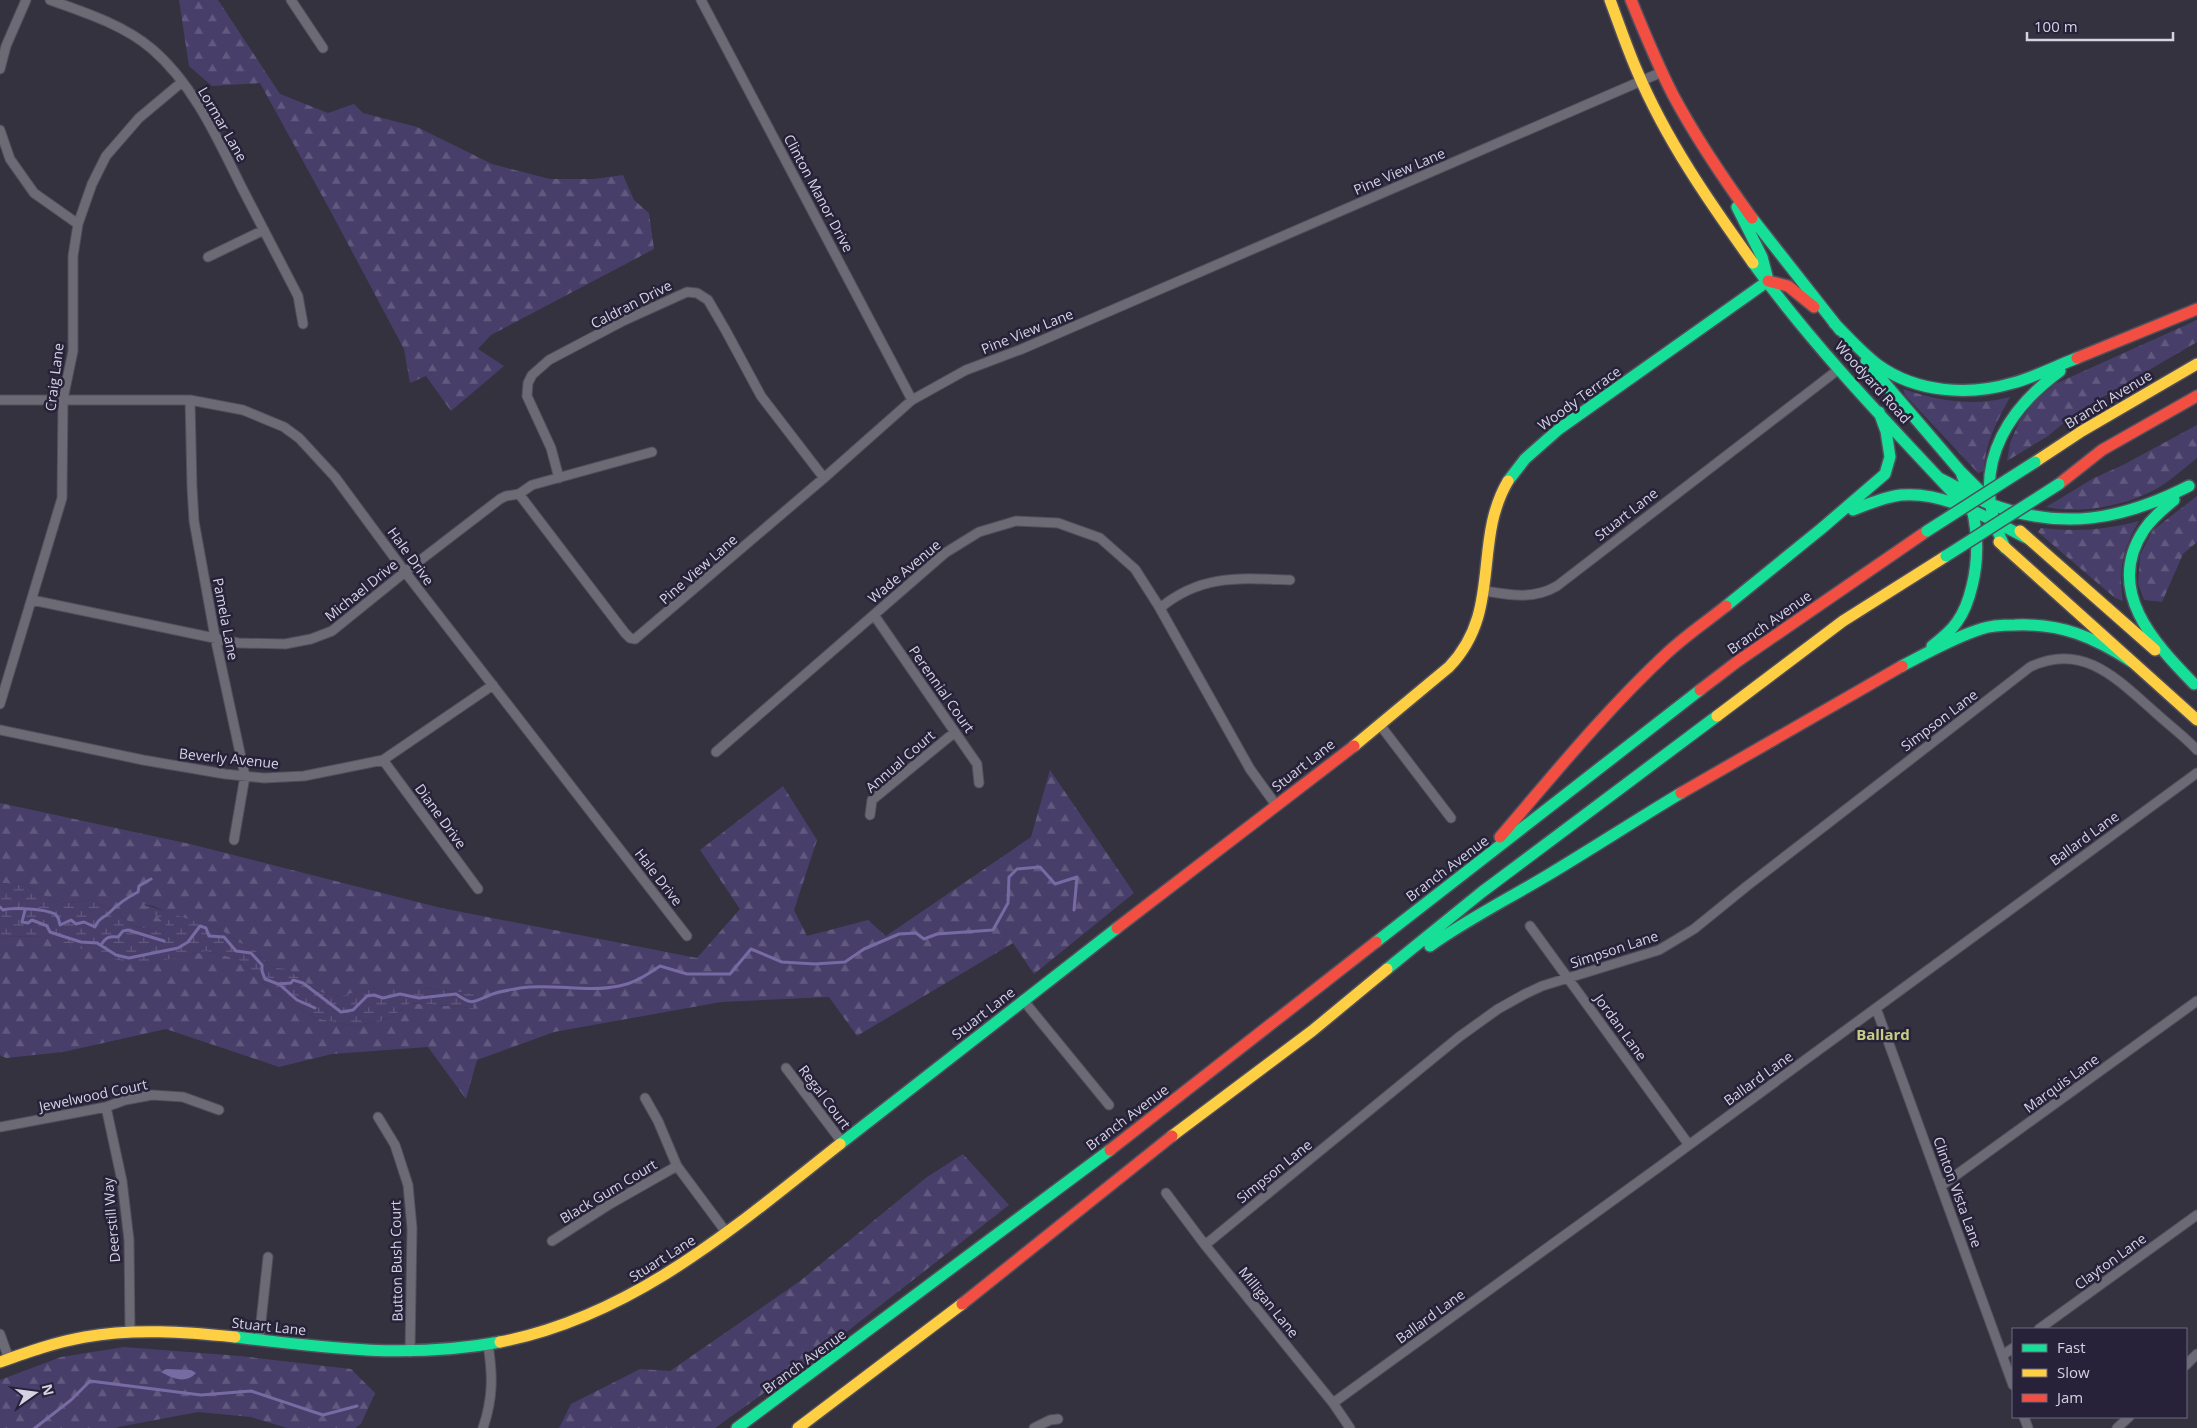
<svg xmlns="http://www.w3.org/2000/svg" width="2197" height="1428" font-family="'Open Sans',sans-serif">
<style>
.forest{fill:url(#forest-firs)}
.wetland{fill:url(#wetland-marsh)}
.water{fill:#776ba3}
.lines{fill:none;stroke-linecap:round;stroke-linejoin:round}
.stream{stroke:#776ba3;stroke-width:3}
.street-casing{stroke:#514f5b;stroke-width:11}
.fast-casing{stroke:#514f5b;stroke-width:14}
.slow-casing{stroke:#514f5b;stroke-width:14}
.jam-casing{stroke:#514f5b;stroke-width:14}
.street{stroke:#6c6a75;stroke-width:9}
.fast{stroke:#16e098;stroke-width:11}
.slow{stroke:#ffcf43;stroke-width:11}
.jam{stroke:#f24e42;stroke-width:11}
.fast-bridge-casing{stroke:#514f5b;stroke-width:14;stroke-linecap:butt}
.fast-bridge{stroke:#16e098;stroke-width:11}
.labels{text-anchor:middle;dominant-baseline:central;stroke-width:5;stroke-linejoin:round;paint-order:stroke}
.street-label{font-size:14px;fill:#d5d3e2;stroke:#27223a}
.neighbourhood-label{font-size:15px;font-weight:bold;fill:#c7ce81;stroke:#27223a}
</style>
<defs>
<pattern id="forest-firs" width="22" height="20" patternUnits="userSpaceOnUse" patternTransform="scale(1.25)"><rect width="22" height="20" fill="#483e6a"/><path d="M5 1l3.5 6h-7zM16 11l3.5 6h-7z" fill="#62597f"/></pattern>
<pattern id="wetland-marsh" width="20" height="14" patternUnits="userSpaceOnUse" patternTransform="scale(1.25)"><rect width="20" height="14" fill="#483e6a"/><path d="M1 5h8M5 5V1M11 12h8M15 12V8" fill="none" stroke="#62597f"/></pattern>
</defs>
<rect width="100%" height="100%" fill="#34323f"/>
<path class="forest" d="M179 0H218L280 94 328 113 354 104 363 113 417 127 492 164 550 179H594L623 175 634 200 649 213 654 249 491 335 478 349 504 366 451 411 426 376 410 383 404 349 331 212 260 83 212 86 189 66Z
M2197 320V342L2077 412 2048 436 2007 461 2010 443 2019 422 2033 403 2055 384Z
M1903 389C1939 401 1973 407 2010 397 1997 421 1985 443 1984 471L1978 473 1905 395Z
M2197 425V458C2184 468 2171 481 2156 489 2126 506 2080 514 2046 507L2094 478 2123 465Z
M2197 496V542L2183 554 2162 602 2144 600 2138 584 2140 555 2153 530Z
M2139 521C2123 549 2118 569 2123 601L2115 598 2038 532 2041 528C2077 532 2104 530 2139 521Z
M1050 770 1134 893 1034 974 1013 943 857 1036 829 997 721 1002 554 1032 477 1060 466 1099 428 1047 332 1054 279 1067 166 1029 63 1052 6 1058 0 1055V936L44 937 144 965 206 951 238 959 266 986 315 1018 355 1026 390 1018 410 1003 473 1008 474 994 425 988H376L340 996 319 992 287 969 272 967 254 949 242 944 221 930 175 916 153 906 144 904 167 925 164 933 134 926 115 911 90 900 69 903 54 901 24 885 0 883V803L190 844 441 908 697 958 740 909 700 850 783 786 817 840 794 910 807 936 868 920 886 936 1031 837Z
M963 1154 1009 1205 817 1355 715 1428H559L571 1404 640 1369 670 1371 800 1281 927 1177Z
M124 1347 240 1356 351 1369 375 1393 361 1424 355 1428H287L251 1417 198 1412 113 1428H0V1380L61 1357Z"/>
<path class="wetland" d="M0 883 24 885 54 901 69 903 90 900 115 911 134 926 164 933 166 925 143 904 221 930 242 944 254 949 272 967 287 969 319 992 340 996 376 988H425L474 994 473 1008 410 1003 390 1018 355 1026 315 1018 266 986 238 959 206 951 144 965 113 959 44 937 0 936Z"/>
<path class="water" d="M166 1369 191 1370 196 1373C186 1384 173 1379 161 1372Z"/>
<g class="lines">
<path class="stream" d="M0 907 3 910C14 907 45 909 55 914 59 917 59 921 60 925L71 920 76 924 84 922 95 927C99 917 103 919 109 913 118 904 126 898 138 892L139 886 151 879
M25 910 22 922 28 923 32 920 47 926 50 932 59 935 81 942 97 943 116 955 129 958 178 948 188 942 200 926 206 928 209 936 224 937 236 951 251 953 262 965V971L265 979 278 984 291 983 293 980 303 983 341 1012 353 1010 367 996 374 995 383 998 400 994 419 998 456 994C473 1006 473 1002 490 995 499 991 511 990 520 988 553 983 586 993 619 986 635 983 648 974 660 966L687 974H730L751 949 782 962 815 964 845 962 864 949 899 934 916 933 924 939 937 934 993 930 1008 903 1009 877 1017 869 1040 867 1055 884 1077 877 1074 910
M101 945C106 937 109 936 118 937L123 931 128 930 164 941
M279 984 297 1000 315 1008
M35 1428 71 1400 90 1381 201 1395 251 1391 323 1415 357 1406"/>
<defs>
<path id="street" d="M50 0C84 12 124 25 152 49 194 85 218 140 242 188 261 224 279 260 298 296L303 324
M291 0 323 48
M701 0 912 400
M0 69 6 46 26 0
M0 130 10 159 34 193 78 224
M208 257 264 230
M0 400H190L243 410 284 427 299 438 335 477 405 572 687 936
M190 400 192 487 194 521 215 637 245 776 234 840
M559 478 551 448 527 396 528 383 532 375 549 360 623 321 687 292 697 293 708 300 726 331 761 396 824 478
M519 494 625 633 630 638 635 639 824 478 912 400 966 370 1022 349 1662 72
M1485 591C1510 595 1533 600 1557 586L1839 369
M32 600 238 643 285 644 311 639 332 631 405 572 500 499 506 496 519 494 532 485 652 452
M1160 608C1201 574 1240 578 1290 580
M874 615 977 764 979 783
M0 704 62 498 63 399 73 351V256L78 224 92 184 106 156 139 118 182 82
M1380 725 1451 818
M0 730 143 760 225 774 264 778 304 776 383 760 493 685
M716 752 945 553 979 532 1016 521 1058 523 1100 538 1135 569 1158 605 1250 769 1276 805
M383 760 478 889
M870 815 872 800 955 732
M1530 926 1689 1145
M1023 1000 1109 1105
M1876 1008 2013 1385
M786 1068 842 1142
M645 1098 658 1121 677 1166 726 1232
M106 1107 122 1181 129 1240 130 1332
M378 1117 395 1145 408 1185 412 1228 410 1352
M0 1127 106 1107 125 1100 152 1095 183 1097 219 1110
M1941 1186 2197 1001
M1166 1193 1205 1245 1333 1403 1350 1428
M552 1241 610 1204 677 1166
M1205 1245 1459 1037 1498 1009 1525 994 1542 986 1659 950 1694 929 1747 886 2030 667C2084 641 2119 681 2157 714 2170 726 2185 737 2197 750
M2039 1329 2197 1215
M0 1334 9 1359
M259 1340 268 1257
M2003 1355 2013 1348
M2186 1365 2197 1354
M1333 1403 1663 1164 2197 773
M2024 1417 2028 1428
M483 1428C493 1398 493 1376 488 1345
M1034 1428 1050 1420 1058 1419
M2117 1428 2129 1417"/>
<path id="fast" d="M1737 207 1762 257 1767 276
M1752 218 1840 330
M1753 263C1817 351 1894 430 1968 509
M1834 323C1848 337 1862 353 1878 365 1917 393 1969 396 2013 383 2035 377 2056 366 2077 358
M1866 361 1961 472 1990 501
M1939 478C1956 486 1972 497 1990 504 2063 531 2122 520 2189 486
M1508 481 1525 459 1559 429 1768 281
M2174 500C2163 509 2152 518 2144 530 2104 590 2154 643 2194 684
M1853 510C1868 504 1884 497 1901 495 1946 491 1988 519 2027 538
M2005 548C2002 540 1997 532 1995 523 1975 459 2011 407 2060 371
M1726 606 1821 529 1885 474 1890 457 1886 431 1879 412
M1932 646C1941 639 1951 631 1957 622 1965 611 1969 599 1972 586 1982 546 1975 510 1961 472
M1902 666C1927 653 1953 638 1981 629 1992 625 2004 625 2015 625 2061 623 2094 637 2132 662
M1376 942 1700 690
M1430 946C1468 919 1508 899 1548 875 1593 848 1636 820 1681 793
M1387 969 1482 892 1717 716
M840 1144 1117 928
M235 1337C325 1348 409 1359 500 1342
M737 1428 1110 1150"/>
<path id="slow" d="M1610 0C1619 24 1627 48 1637 71 1666 140 1710 203 1753 263
M2035 462 2082 431 2197 364
M2020 531 2155 650
M1999 542 2197 720
M1717 716 1843 621 1946 556
M1354 746 1449 667C1503 611 1472 542 1508 481
M1172 1136 1312 1031 1387 969
M500 1342C634 1316 736 1226 840 1144
M0 1362C28 1352 56 1342 85 1337 134 1328 186 1332 235 1337
M798 1428 962 1304"/>
<path id="jam" d="M1631 0C1644 32 1657 64 1673 95 1696 138 1723 178 1752 218
M1768 281 1788 286 1814 307
M2077 358 2197 309
M2059 484 2102 450 2197 396
M1700 690 1738 661 1927 531
M1681 793 1902 666
M1500 837C1554 774 1606 710 1666 654 1685 636 1706 622 1726 606
M1117 928 1354 746
M1110 1150 1376 942
M962 1304 1172 1136"/>
</defs>
<use href="#street" class="street-casing"/>
<use href="#fast" class="fast-casing"/>
<use href="#slow" class="slow-casing"/>
<use href="#jam" class="jam-casing"/>
<use href="#street" class="street"/>
<use href="#fast" class="fast"/>
<use href="#slow" class="slow"/>
<use href="#jam" class="jam"/>
<defs>
<path id="fast-bridge" d="M1927 531 2035 462
M1946 556 2059 484"/>
</defs>
<use href="#fast-bridge" class="fast-bridge-casing"/>
<use href="#fast-bridge" class="fast-bridge"/>
</g>
<g class="labels">
<g class="street-label">
<text transform="translate(223 124) rotate(60)">Lormar Lane</text>
<text transform="translate(1399 171) rotate(-23)">Pine View Lane</text>
<text transform="translate(819 193) rotate(62)">Clinton Manor Drive</text>
<text transform="translate(631 304) rotate(-27)">Caldran Drive</text>
<text transform="translate(1027 331) rotate(-22)">Pine View Lane</text>
<text transform="translate(54 377) rotate(-83)">Craig Lane</text>
<text transform="translate(1873 382) rotate(48)">Woodyard Road</text>
<text transform="translate(1579 398) rotate(-36)">Woody Terrace</text>
<text transform="translate(2108 399) rotate(-31)">Branch Avenue</text>
<text transform="translate(1626 514) rotate(-38)">Stuart Lane</text>
<text transform="translate(411 556) rotate(54)">Hale Drive</text>
<text transform="translate(698 569) rotate(-41)">Pine View Lane</text>
<text transform="translate(904 571) rotate(-40)">Wade Avenue</text>
<text transform="translate(361 590) rotate(-39)">Michael Drive</text>
<text transform="translate(226 619) rotate(79)">Pamela Lane</text>
<text transform="translate(1769 622) rotate(-35)">Branch Avenue</text>
<text transform="translate(942 689) rotate(55)">Perennial Court</text>
<text transform="translate(1939 720) rotate(-37)">Simpson Lane</text>
<text transform="translate(229 758) rotate(6)">Beverly Avenue</text>
<text transform="translate(900 761) rotate(-41)">Annual Court</text>
<text transform="translate(1303 765) rotate(-38)">Stuart Lane</text>
<text transform="translate(441 816) rotate(54)">Diane Drive</text>
<text transform="translate(2084 838) rotate(-36)">Ballard Lane</text>
<text transform="translate(1447 868) rotate(-37)">Branch Avenue</text>
<text transform="translate(659 877) rotate(52)">Hale Drive</text>
<text transform="translate(1614 949) rotate(-18)">Simpson Lane</text>
<text transform="translate(983 1013) rotate(-38)">Stuart Lane</text>
<text transform="translate(1621 1027) rotate(54)">Jordan Lane</text>
<text transform="translate(1758 1078) rotate(-36)">Ballard Lane</text>
<text transform="translate(2061 1083) rotate(-36)">Marquis Lane</text>
<text transform="translate(93 1095) rotate(-12)">Jewelwood Court</text>
<text transform="translate(825 1097) rotate(53)">Regal Court</text>
<text transform="translate(1127 1117) rotate(-37)">Branch Avenue</text>
<text transform="translate(1274 1171) rotate(-39)">Simpson Lane</text>
<text transform="translate(608 1191) rotate(-31)">Black Gum Court</text>
<text transform="translate(1958 1192) rotate(70)">Clinton Vista Lane</text>
<text transform="translate(111 1220) rotate(-95)">Deerstill Way</text>
<text transform="translate(662 1258) rotate(-32)">Stuart Lane</text>
<text transform="translate(396 1261) rotate(-91)">Button Bush Court</text>
<text transform="translate(2110 1261) rotate(-36)">Clayton Lane</text>
<text transform="translate(1269 1302) rotate(51)">Milligan Lane</text>
<text transform="translate(1430 1316) rotate(-36)">Ballard Lane</text>
<text transform="translate(269 1326) rotate(6)">Stuart Lane</text>
<text transform="translate(804 1361) rotate(-36)">Branch Avenue</text>
</g>
<g class="neighbourhood-label">
<text x="1883" y="1034">Ballard</text>
</g>
</g>
<rect x="2012" y="1328" width="175" height="90" fill="#27223a" stroke="#6d697d"/>
<rect x="2022" y="1344" width="25" height="8" fill="#16e098" stroke="#6d697d"/>
<text x="2057" y="1353" font-size="15" fill="#d5d3e2">Fast</text>
<rect x="2022" y="1369" width="25" height="8" fill="#ffcf43" stroke="#6d697d"/>
<text x="2057" y="1378" font-size="15" fill="#d5d3e2">Slow</text>
<rect x="2022" y="1394" width="25" height="8" fill="#f24e42" stroke="#6d697d"/>
<text x="2057" y="1403" font-size="15" fill="#d5d3e2">Jam</text>
<g transform="translate(35 1393) rotate(76)" stroke="#27223a" stroke-width="4" paint-order="stroke">
<path d="M0-4L9 19L0 12L-9 19Z" fill="#d5d3e2"/>
<text y="-8" font-size="14" font-weight="bold" text-anchor="middle" fill="#d5d3e2">N</text>
</g>
<path d="M2027 32v8h146v-8" fill="none" stroke="#d5d3e2" stroke-width="2.5"/>
<text x="2034" y="32" font-size="15" fill="#d5d3e2" stroke="#27223a" stroke-width="4" paint-order="stroke">100 m</text>
</svg>
